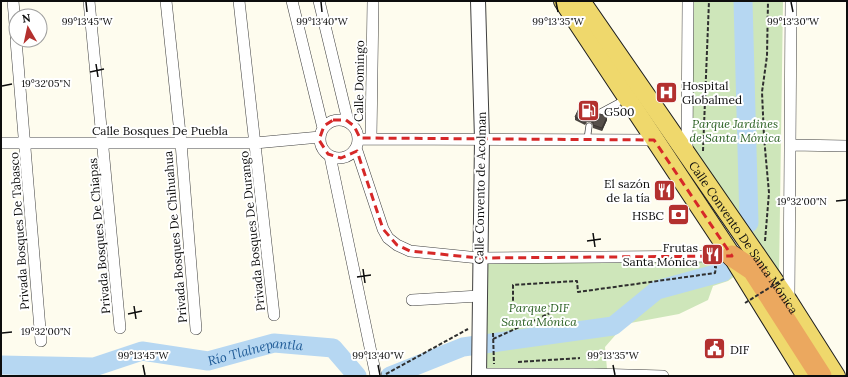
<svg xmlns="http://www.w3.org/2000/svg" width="848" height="377" font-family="Lora,serif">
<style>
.green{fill:#cee6ba}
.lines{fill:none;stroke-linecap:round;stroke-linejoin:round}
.river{stroke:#b6d7f2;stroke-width:19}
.service-casing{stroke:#404040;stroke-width:7}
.minor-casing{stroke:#404040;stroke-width:12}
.tertiary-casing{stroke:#404040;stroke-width:16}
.primary-casing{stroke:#1e1e1e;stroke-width:20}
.motorway-casing{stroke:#1e1e1e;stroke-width:22}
.path{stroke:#2f2f2f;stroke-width:2;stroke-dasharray:4 2;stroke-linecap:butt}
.service{stroke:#fff;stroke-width:5.5}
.minor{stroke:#fff;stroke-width:11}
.tertiary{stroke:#fff;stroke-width:14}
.primary{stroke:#efd86c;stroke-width:18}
.motorway{stroke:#eba85f;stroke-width:21}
.path-bridge{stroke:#2f2f2f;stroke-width:2;stroke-dasharray:4 2;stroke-linecap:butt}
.wall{fill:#494440}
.shaded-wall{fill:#3c3734}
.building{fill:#554f4a;stroke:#3c3734}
.marked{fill:none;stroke:#d62828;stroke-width:3;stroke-dasharray:8 5;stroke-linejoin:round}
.ticks{fill:none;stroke:#0d0d0d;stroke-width:1.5}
.labels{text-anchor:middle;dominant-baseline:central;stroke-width:4;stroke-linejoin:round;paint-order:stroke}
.street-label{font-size:12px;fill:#0d0d0d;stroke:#fff}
.poi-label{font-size:12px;fill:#0d0d0d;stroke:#fff;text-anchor:start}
.park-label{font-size:12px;font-style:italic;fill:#2a6022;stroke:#fff}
.water-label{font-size:13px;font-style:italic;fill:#1e5a96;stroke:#fff}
.ticks-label{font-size:10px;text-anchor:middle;fill:#0d0d0d;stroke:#fff;stroke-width:4;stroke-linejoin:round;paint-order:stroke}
</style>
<rect width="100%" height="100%" fill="#fefcee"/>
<path class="green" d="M693 1H783L779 275 688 153Z
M479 258 720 260 730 265 735 276 728 281 713 286 708 300 679 314 625 324 605 347 607 369H487Z"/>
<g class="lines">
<g class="river">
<path d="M743 1 749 223"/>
<path id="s1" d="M1 365 94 367 142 351 208 361 274 343 333 348 357 376"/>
<path d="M390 376 463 347 613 326 657 290 723 272"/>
</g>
<defs>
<path id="service" d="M595 115 625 99
M587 140 589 126"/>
<path id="minor" d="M13 1 16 36
M89 1 120 328
M166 1 181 143 196 329
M239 1 274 315
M292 1 323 128
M319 1 348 121
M16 40 41 341
M320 139a19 19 0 1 1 38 0a19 19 0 1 1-38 0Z
M371 138 373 1
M359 139 654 140
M1 143H255L320 137
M791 145 847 146
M356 148 383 229 388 238 397 245 410 251 479 258 732 256
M687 153 688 1
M330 156 376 376
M412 300 479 296
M789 300 791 1
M479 374H593L663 376"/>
<path id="tertiary" d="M478 1 482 139 479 376"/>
<g id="primary">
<path d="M563 1 732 256 806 376"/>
<path id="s2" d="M581 1 789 302 836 376"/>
</g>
<path id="motorway" d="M732 256 753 270 821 376"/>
</defs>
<use href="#service" class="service-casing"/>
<use href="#minor" class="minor-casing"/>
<use href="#tertiary" class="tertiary-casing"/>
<use href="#primary" class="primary-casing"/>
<use href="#motorway" class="motorway-casing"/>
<path class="path" d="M703 151 709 1
M765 241 769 193 764 137 762 92 767 56 768 1
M493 333 494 364
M493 339 570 304 513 309V285L577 281 578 292 715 273 716 267H714
M518 362 580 358
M386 374 468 329"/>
<use href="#service" class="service"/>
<use href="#minor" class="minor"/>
<use href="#tertiary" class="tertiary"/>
<use href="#primary" class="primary"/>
<use href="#motorway" class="motorway"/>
<path class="path-bridge" d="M745 303 785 278"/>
</g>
<path class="wall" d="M591 114 593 116 607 120 602 131 593 128V124L590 122H587L585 125 575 120V117Z"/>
<path class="shaded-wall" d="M607 117V120L602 131V128Z"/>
<path class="building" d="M580 106 591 110V114L593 116 600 114 607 117 602 128 593 125V121L590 119H587L585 122 575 117Z"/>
<path class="marked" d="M333 120H346L354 126 360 138 654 140 732 256 479 258 410 251 397 245 383 229 357 151 341 158 328 154 319 140 324 126Z"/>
<path class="ticks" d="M86 2 87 12M321 2 322 12M556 2 558 12M791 2 793 12M96 64 98 77M90 72 104 69M2 86 12 84M836 201 846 200M593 233 595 247M587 241 601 239M363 269 365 283M357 277 371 275M134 306 136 319M128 314 142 311M2 333 12 332M143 365 145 375M378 365 380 375M613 365 615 375"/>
<defs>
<symbol id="hospital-square" viewBox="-11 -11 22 22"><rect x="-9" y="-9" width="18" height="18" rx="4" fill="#b3302e" stroke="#fff"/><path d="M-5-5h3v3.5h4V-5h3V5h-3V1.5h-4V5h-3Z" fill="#fff"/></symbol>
<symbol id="fuel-square" viewBox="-11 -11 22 22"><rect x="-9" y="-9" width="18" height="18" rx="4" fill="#b3302e" stroke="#fff"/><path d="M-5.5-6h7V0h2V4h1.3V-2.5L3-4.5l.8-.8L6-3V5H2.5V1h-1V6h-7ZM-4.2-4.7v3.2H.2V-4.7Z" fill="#fff"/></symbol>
<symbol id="restaurant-square" viewBox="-11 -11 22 22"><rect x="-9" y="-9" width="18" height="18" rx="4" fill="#b3302e" stroke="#fff"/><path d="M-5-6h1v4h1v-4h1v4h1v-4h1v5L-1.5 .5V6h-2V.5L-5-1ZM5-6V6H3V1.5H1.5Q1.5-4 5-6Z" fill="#fff"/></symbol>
<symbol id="bank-square" viewBox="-11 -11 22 22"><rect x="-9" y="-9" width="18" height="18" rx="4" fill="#b3302e" stroke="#fff"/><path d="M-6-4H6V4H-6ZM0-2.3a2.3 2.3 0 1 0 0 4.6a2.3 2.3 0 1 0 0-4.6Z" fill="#fff"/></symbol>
<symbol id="civic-square" viewBox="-11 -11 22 22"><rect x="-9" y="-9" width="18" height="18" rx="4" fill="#b3302e" stroke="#fff"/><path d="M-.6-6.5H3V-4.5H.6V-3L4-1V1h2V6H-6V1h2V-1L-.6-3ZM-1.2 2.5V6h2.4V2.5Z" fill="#fff"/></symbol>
</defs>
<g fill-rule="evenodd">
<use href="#hospital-square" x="654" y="80" width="25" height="25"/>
<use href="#fuel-square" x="576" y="98" width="25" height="25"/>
<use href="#restaurant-square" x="652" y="178" width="25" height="25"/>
<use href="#bank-square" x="666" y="202" width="25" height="25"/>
<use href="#restaurant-square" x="700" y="242" width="25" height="25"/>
<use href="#civic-square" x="702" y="336" width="25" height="25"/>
</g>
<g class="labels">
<g class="street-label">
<text transform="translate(359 81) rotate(-89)">Calle Domingo</text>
<text x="160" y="130">Calle Bosques De Puebla</text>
<text transform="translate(480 188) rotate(-89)">Calle Convento de Acolman</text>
<text transform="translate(19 231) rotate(-94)">Privada Bosques De Tabasco</text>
<text transform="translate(252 231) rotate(-96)">Privada Bosques De Durango</text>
<text transform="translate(99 236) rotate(-95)">Privada Bosques De Chiapas</text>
<text transform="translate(175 237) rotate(-95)">Privada Bosques De Chihuahua</text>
<text stroke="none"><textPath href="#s2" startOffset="287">Calle Convento De Santa Mónica</textPath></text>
</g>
<g class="poi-label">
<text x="682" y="85">Hospital<tspan x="682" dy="14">Globalmed</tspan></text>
<text x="604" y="111">G500</text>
<text x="650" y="183" text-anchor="end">El sazón<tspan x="650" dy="14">de la tía</tspan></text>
<text x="664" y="215" text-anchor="end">HSBC</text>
<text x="698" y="247" text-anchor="end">Frutas<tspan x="698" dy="14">Santa Mónica</tspan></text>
<text x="730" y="349">DIF</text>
</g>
<g class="park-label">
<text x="735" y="123">Parque Jardines<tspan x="735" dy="14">de Santa Mónica</tspan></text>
<text x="539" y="307">Parque DIF<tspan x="539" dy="14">Santa Mónica</tspan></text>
</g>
<g class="water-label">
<text stroke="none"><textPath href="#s1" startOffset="259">Río Tlalnepantla</textPath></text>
</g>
</g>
<g class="ticks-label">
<text x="793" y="25">99°13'30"W</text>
<text x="87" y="25">99°13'45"W</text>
<text x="322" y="25">99°13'40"W</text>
<text x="558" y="25">99°13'35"W</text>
<text x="46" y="87">19°32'05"N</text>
<text x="802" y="205">19°32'00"N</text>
<text x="46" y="335">19°32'00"N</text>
<text x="143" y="359">99°13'45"W</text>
<text x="378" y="359">99°13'40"W</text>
<text x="613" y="359">99°13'35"W</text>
</g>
<rect width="848" height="377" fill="none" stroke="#0d0d0d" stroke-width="4"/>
<g transform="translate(28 28) rotate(351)"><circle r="19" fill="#ffffff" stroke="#9e9e9e"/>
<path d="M0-3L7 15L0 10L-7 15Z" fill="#b3302e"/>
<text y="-6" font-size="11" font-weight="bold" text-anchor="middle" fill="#0d0d0d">N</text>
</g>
</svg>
